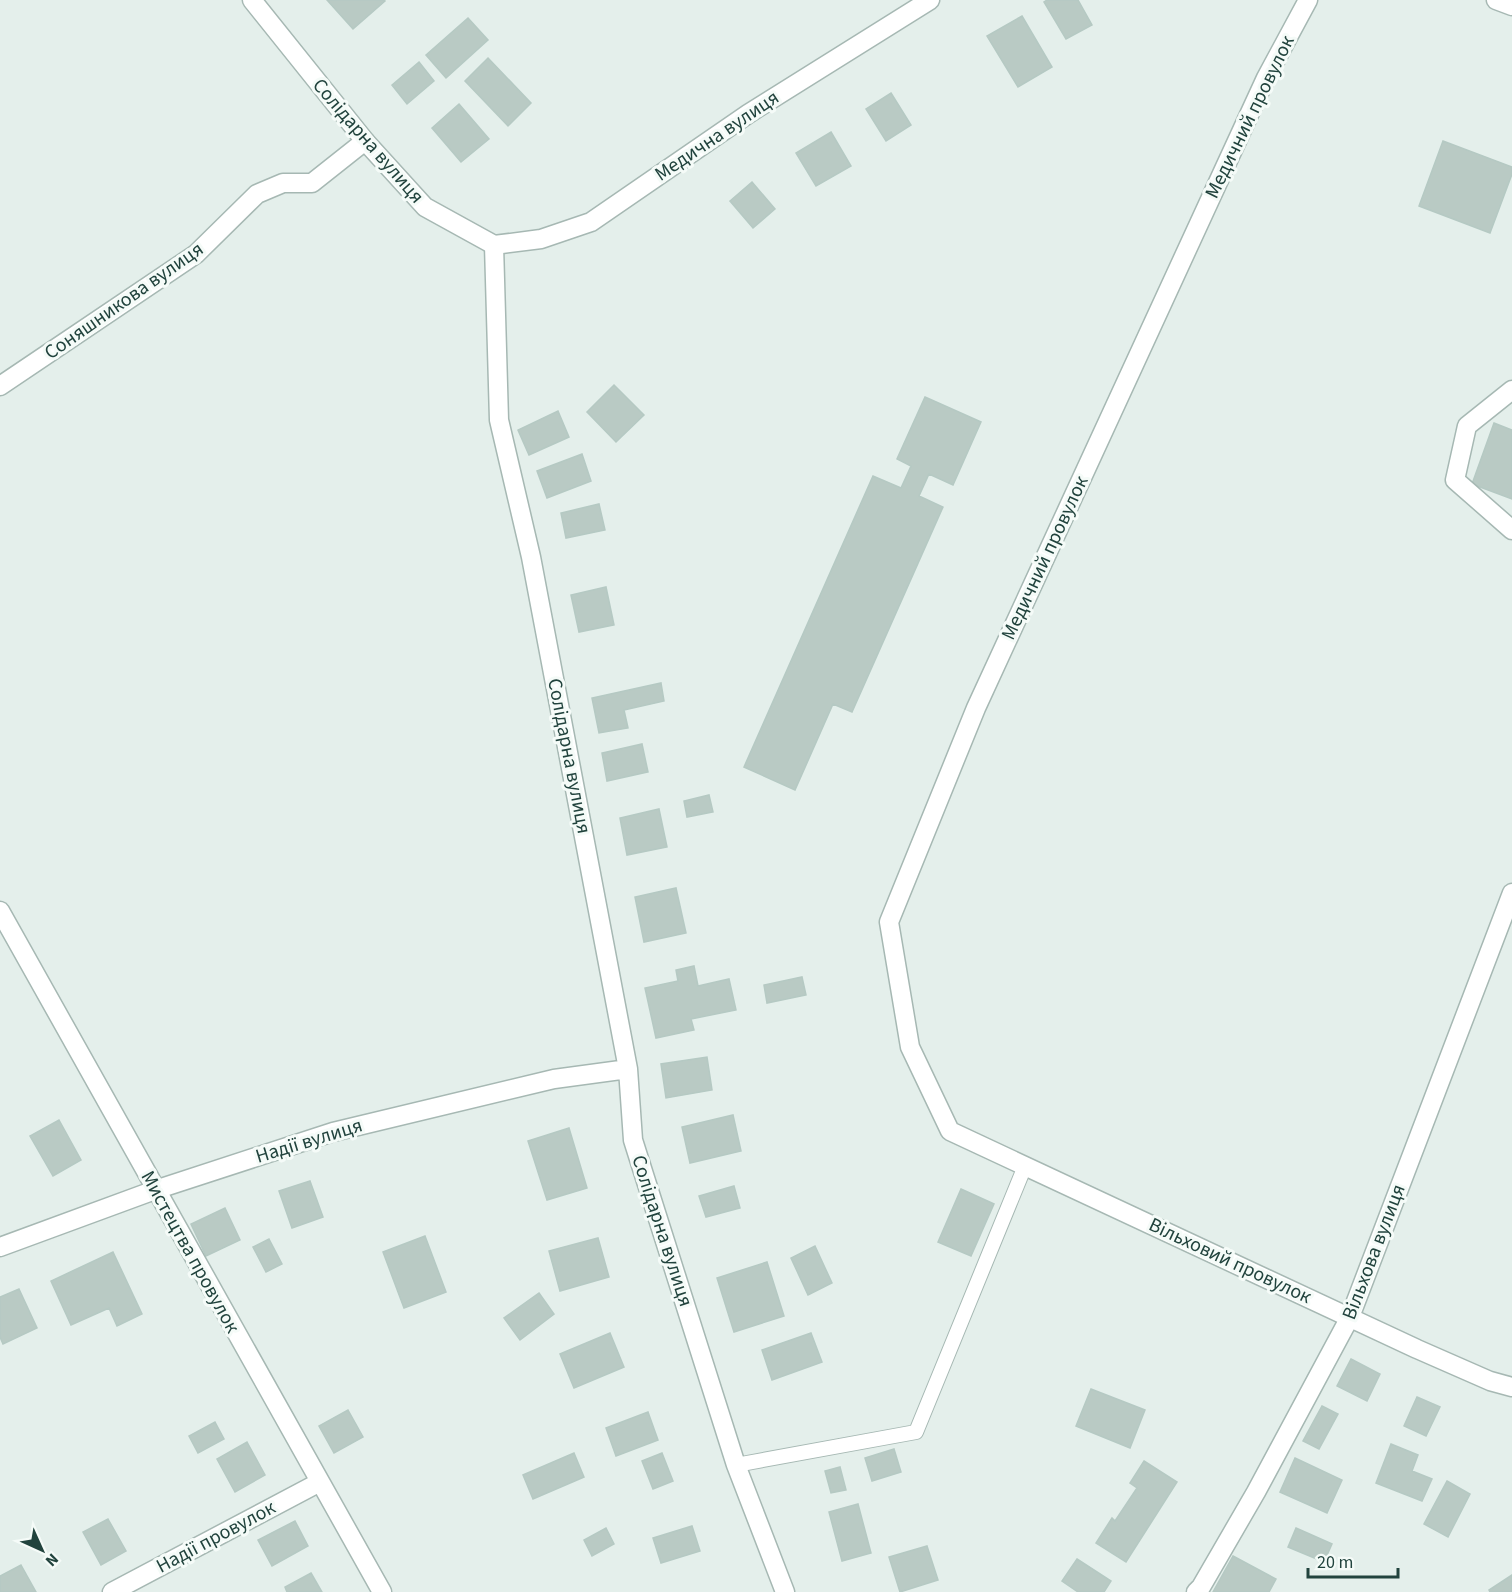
<svg xmlns="http://www.w3.org/2000/svg" width="1512" height="1592" font-family="'Source Sans 3',sans-serif">
<style>
.building{fill:#b9cac4;stroke:#b5c9c3;stroke-width:1.5}
.lines{fill:none;stroke-linecap:round;stroke-linejoin:round}
.service-casing{stroke:#a6b8b3;stroke-width:16}
.minor-casing{stroke:#a6b8b3;stroke-width:21}
.tertiary-casing{stroke:#a6b8b3;stroke-width:21}
.service{stroke:#fff;stroke-width:14}
.minor{stroke:#fff;stroke-width:18}
.tertiary{stroke:#fff;stroke-width:18}
.labels{text-anchor:middle;dominant-baseline:central;stroke-width:6;stroke-linejoin:round;paint-order:stroke}
.street-label{font-size:20px;fill:#21433d;stroke:#f5fbf8}
</style>
<rect width="100%" height="100%" fill="#e4efeb"/>
<path class="building" d="M327 0H384L385 1 353 29Z
M1047 0H1078L1092 25 1066 39 1044 2Z
M1022 16 1052 67 1018 87 987 36Z
M468 18 488 40 446 78 426 55Z
M488 58 531 103 508 126 465 81Z
M419 62 434 81 407 104 392 85Z
M891 93 911 125 886 141 866 109Z
M459 104 489 139 461 162 432 128Z
M831 132 851 166 816 186 796 153Z
M1443 141 1512 167V174L1490 233 1419 206Z
M752 182 775 209 753 228 730 201Z
M614 385 644 415 616 442 587 412Z
M925 397 981 422 953 485 929 474 919 496 943 507 852 712 833 704 795 790 744 767 873 476 901 488 911 466 897 459Z
M558 411 569 437 529 455 518 430Z
M1494 423 1512 430V499L1472 484Z
M582 454 591 481 547 498 537 471Z
M599 504 605 530 566 538 561 513Z
M606 587 614 625 579 632 571 595Z
M661 683 664 701 624 710 628 728 599 733 592 698Z
M642 744 648 772 607 781 602 753Z
M709 795 713 812 687 817 684 801Z
M659 809 667 847 627 855 620 818Z
M676 888 686 933 644 942 635 897Z
M694 966 698 986 729 979 736 1010 691 1019 694 1030 656 1038 645 988 678 981 676 970Z
M802 977 806 995 767 1003 764 985Z
M707 1057 712 1090 666 1098 661 1064Z
M733 1115 741 1151 690 1163 682 1127Z
M59 1120 81 1160 53 1176 30 1136Z
M569 1128 587 1188 547 1200 528 1141Z
M310 1181 323 1217 292 1228 279 1191Z
M734 1186 740 1208 706 1217 699 1196Z
M961 1189 994 1204 971 1256 938 1242Z
M225 1208 240 1240 206 1256 191 1224Z
M425 1236 446 1292 404 1308 383 1252Z
M598 1238 609 1277 560 1291 549 1251Z
M269 1239 282 1264 266 1272 253 1247Z
M815 1246 832 1283 808 1295 791 1258Z
M113 1252 142 1314 117 1326 109 1308 71 1325 51 1281Z
M767 1262 784 1316 734 1332 717 1278Z
M19 1289 37 1328 3 1344 0 1337V1297Z
M539 1293 554 1314 520 1340 504 1318Z
M610 1333 624 1367 574 1388 560 1354Z
M811 1333 822 1362 772 1380 762 1350Z
M1351 1359 1380 1374 1367 1401 1337 1386Z
M1091 1389 1145 1410 1130 1448 1076 1426Z
M1417 1397 1440 1407 1426 1436 1404 1426Z
M1322 1406 1338 1414 1319 1449 1303 1441Z
M348 1410 363 1437 334 1453 319 1426Z
M648 1412 658 1440 616 1456 606 1428Z
M215 1422 224 1439 198 1453 189 1436Z
M247 1442 265 1475 235 1492 217 1459Z
M1391 1444 1418 1455 1412 1471 1432 1479 1422 1501 1376 1483Z
M894 1449 901 1472 872 1481 865 1458Z
M574 1453 584 1477 533 1499 523 1475Z
M662 1453 673 1481 653 1489 642 1461Z
M1295 1458 1342 1480 1327 1513 1280 1492Z
M1144 1461 1177 1482 1126 1562 1096 1543 1112 1518 1115 1521 1137 1488 1130 1483Z
M840 1467 846 1490 831 1493 825 1471Z
M1447 1481 1470 1494 1448 1537 1424 1524Z
M858 1504 871 1553 842 1561 829 1512Z
M108 1519 126 1551 101 1565 83 1532Z
M295 1521 308 1546 272 1566 258 1540Z
M692 1526 700 1551 661 1563 653 1538Z
M606 1528 614 1544 592 1556 584 1540Z
M1296 1528 1332 1544 1324 1562 1288 1547Z
M927 1546 938 1580 900 1592 889 1557Z
M1233 1556 1276 1579 1269 1592H1213Z
M1077 1559 1111 1581 1104 1592H1078L1062 1581Z
M21 1565 36 1592H0V1576Z
M311 1573 322 1592H287L285 1587Z
M1512 1575V1592H1490L1489 1590Z"/>
<g class="lines">
<defs>
<path id="service" d="M736 1465 916 1432 1025 1166"/>
<path id="minor" d="M1308 0 1266 78 976 708 889 922 910 1047 950 1131 1417 1349 1490 1381 1512 1387
M494 245 499 420 531 557 628 1069 633 1140 736 1465 785 1592
M0 386 196 254 257 194 283 183H312L365 141
M1512 390 1467 426 1455 480 1512 530
M0 911 382 1592
M0 1247 155 1190 333 1132 554 1079 628 1069
M112 1592 320 1482
M1196 1592 1201 1587 1256 1492 1350 1317 1512 893"/>
<path id="tertiary" d="M252 0 365 141 425 207 494 245 541 239 591 222 748 114 930 0
M1496 0 1512 6"/>
</defs>
<use href="#service" class="service-casing"/>
<use href="#minor" class="minor-casing"/>
<use href="#tertiary" class="tertiary-casing"/>
<use href="#service" class="service"/>
<use href="#minor" class="minor"/>
<use href="#tertiary" class="tertiary"/>
</g>
<g class="labels">
<g class="street-label">
<text transform="translate(1250 117) rotate(-64)">Медичний провулок</text>
<text transform="translate(717 136) rotate(-34)">Медична вулиця</text>
<text transform="translate(368 141) rotate(49)">Солідарна вулиця</text>
<text transform="translate(124 301) rotate(-35)">Соняшникова вулиця</text>
<text transform="translate(1045 558) rotate(-65)">Медичний провулок</text>
<text transform="translate(569 756) rotate(79)">Солідарна вулиця</text>
<text transform="translate(309 1141) rotate(-17)">Надії вулиця</text>
<text transform="translate(662 1231) rotate(72)">Солідарна вулиця</text>
<text transform="translate(190 1252) rotate(61)">Мистецтва провулок</text>
<text transform="translate(1374 1252) rotate(-69)">Вільхова вулиця</text>
<text transform="translate(1230 1261) rotate(25)">Вільховий провулок</text>
<text transform="translate(216 1537) rotate(-28)">Надії провулок</text>
</g>
</g>
<g transform="translate(42 1550) rotate(135)" stroke="#f5fbf8" stroke-width="4.5" paint-order="stroke">
<path d="M0-4.5L10 22L0 15L-10 22Z" fill="#21433d"/>
<text y="-9" font-size="16" font-weight="bold" text-anchor="middle" fill="#21433d">N</text>
</g>
<path d="M1308 1568v9h90v-9" fill="none" stroke="#21433d" stroke-width="3"/>
<text x="1317" y="1568" font-size="18" fill="#21433d" stroke="#f5fbf8" stroke-width="4.5" paint-order="stroke">20 m</text>
</svg>
